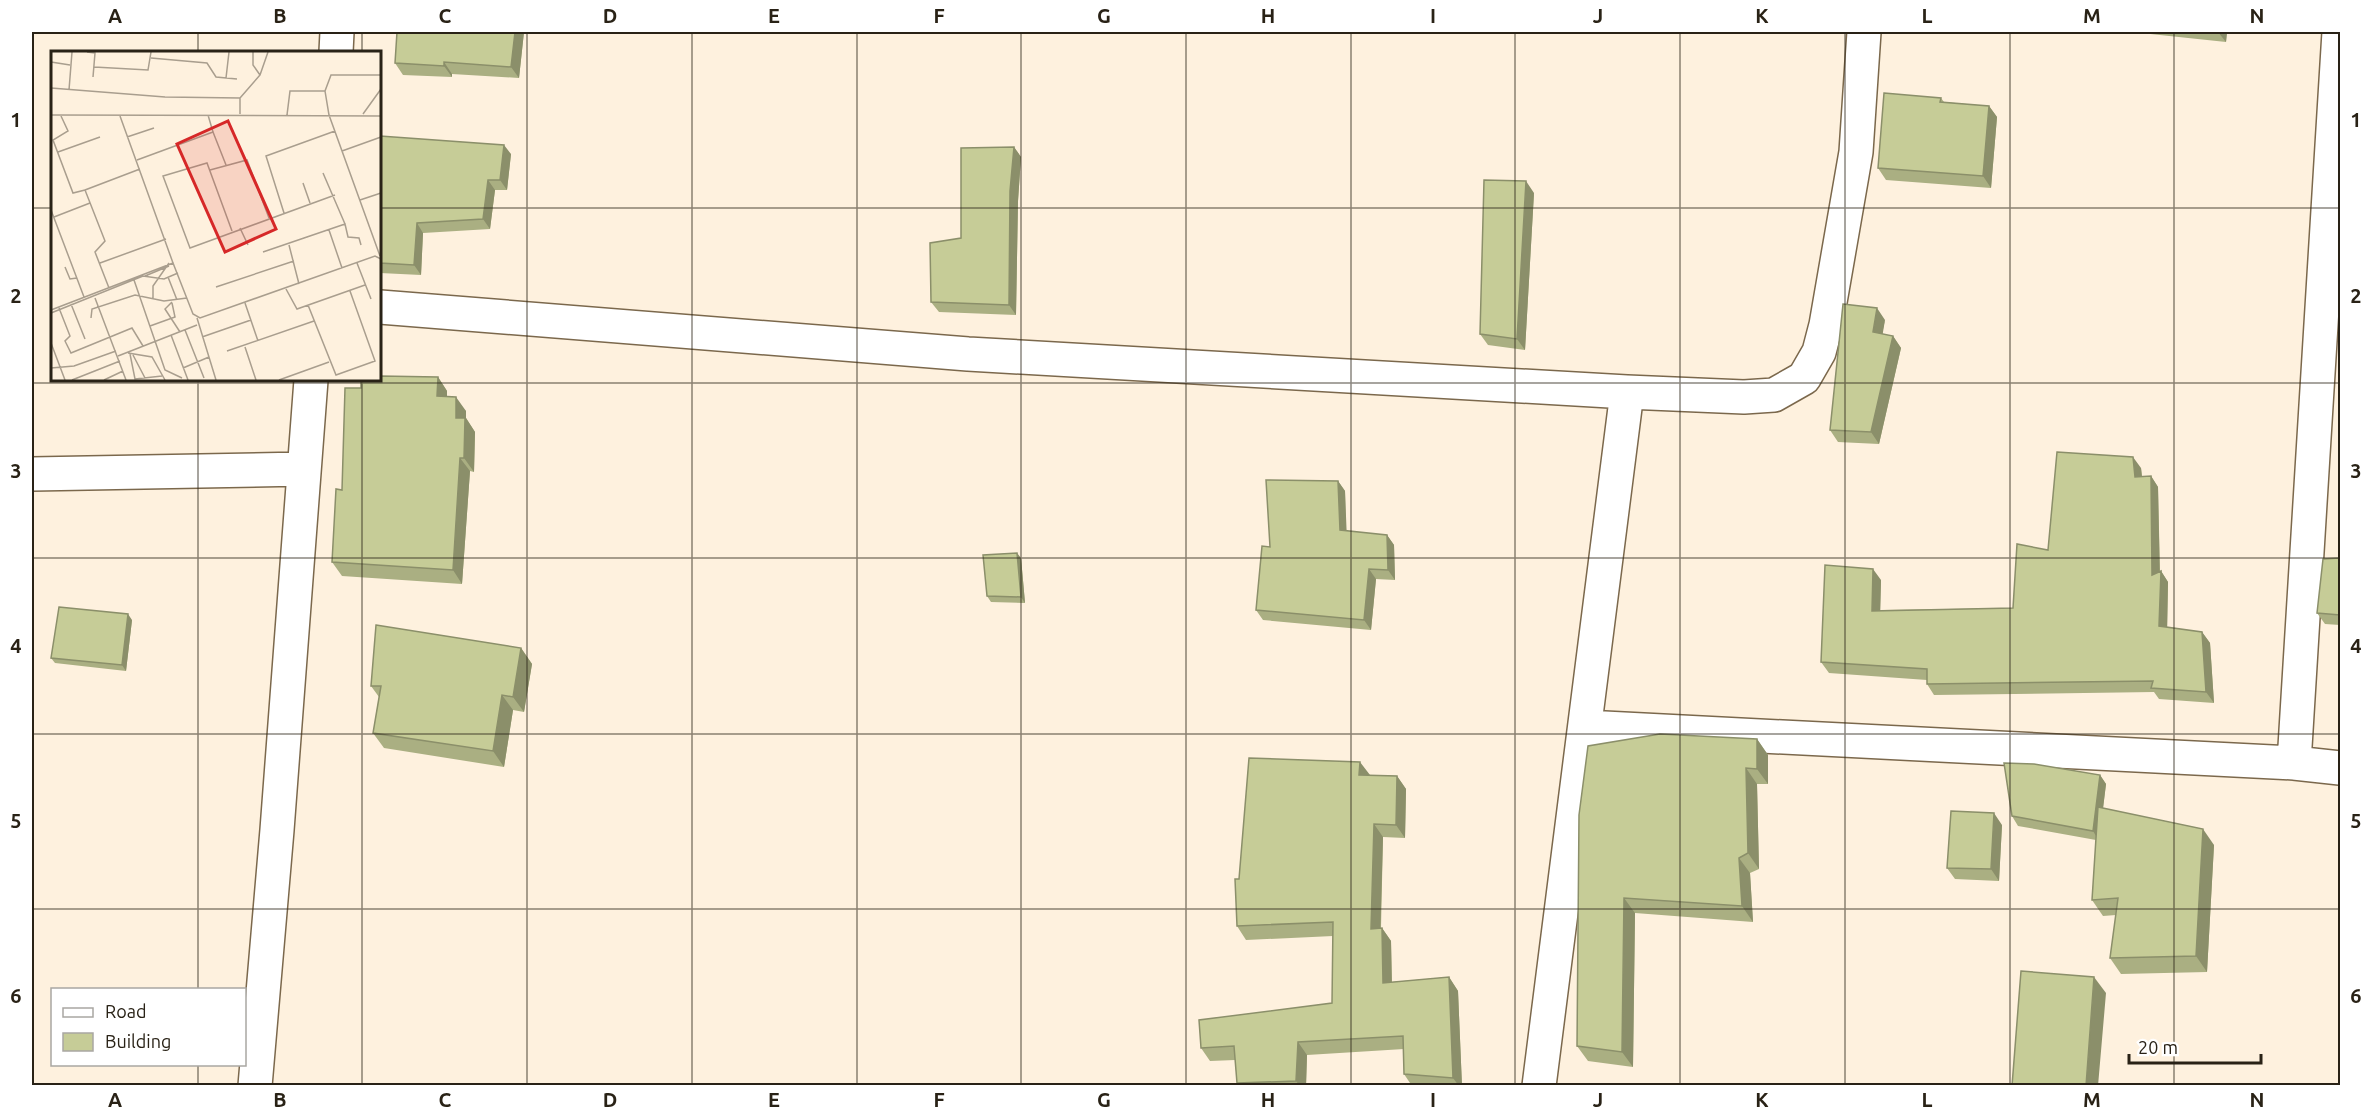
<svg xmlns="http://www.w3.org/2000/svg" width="2372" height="1117" font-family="Ubuntu,sans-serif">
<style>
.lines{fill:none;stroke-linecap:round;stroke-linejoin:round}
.minor-casing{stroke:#7b684c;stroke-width:36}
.minor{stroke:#fff;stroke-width:33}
.wall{fill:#aaaf82}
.shaded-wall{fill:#8b8f6a}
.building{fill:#c6cc97;stroke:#8b8f6a;stroke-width:1.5}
.grid{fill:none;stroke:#292216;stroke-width:1.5;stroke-opacity:0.55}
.inset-road{fill:none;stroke:#a99e8e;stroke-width:1.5}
.view{fill:#d62828;fill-opacity:0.15;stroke:#d62828;stroke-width:3}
.inset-edge{fill:none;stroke:#292216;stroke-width:3}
.neatline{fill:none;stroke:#292216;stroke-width:2}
.grid-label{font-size:20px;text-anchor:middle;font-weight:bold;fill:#292216}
</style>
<rect width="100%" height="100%" fill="#fef1de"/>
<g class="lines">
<defs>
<path id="minor" d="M2339 32 2294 763 2340 768
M336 52 337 32
M380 307 968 354 1627 392 1744 397 1774 395 1804 378 1819 352 1826 325 1856 152 1864 32
M32 474 304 469
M1585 727 2294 763
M255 1086 277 830 311 380
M1539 1086 1627 392"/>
</defs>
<use href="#minor" class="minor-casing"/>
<use href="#minor" class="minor"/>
</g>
<path class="wall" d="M32 32H107V34H32Z
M524 32 519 78 452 74V77L403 75 395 63Z
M2140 32H2227L2226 42 2141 33Z
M1941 98 1944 102 1989 106 1997 117 1991 188 1886 180 1878 168Z
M380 136 511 154 507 190H495L490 229 423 233 421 275 380 273Z
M1014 147 1021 157 1018 201 1016 315 939 312 931 302 961 238Z
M1534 193 1525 350 1488 345 1480 334Z
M1885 320 1882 334 1893 336 1901 348 1879 444 1838 442 1830 430Z
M438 377 447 391V397L466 411V418L475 432 474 472 470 471 462 584 342 576 332 562 361 388Z
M2141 468 2142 476H2151L2158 487 2160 571H2161L2168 582 2167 627 2202 632 2210 643 2214 703 2159 699 2154 692 1934 695 1927 684V680L1829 673 1821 662 1881 580 1880 610 2013 608 2048 550Z
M1338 481 1345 491 1346 531 1387 535 1394 545 1395 580 1376 579 1371 630 1263 620 1256 610 1270 547Z
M1021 558 1025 603 991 602 987 596Z
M2340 558V625L2325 624 2317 613Z
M132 620 126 671 55 663 51 658Z
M521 648 532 664 524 712 513 710 504 767 384 748 373 733 379 697 371 686Z
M1757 739 1768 755V784H1757L1759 869 1750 873 1753 922 1635 913 1633 1067 1588 1061 1577 1046 1579 815Z
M1370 775 1397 776 1406 789 1405 838 1383 837 1381 928H1382L1391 941 1392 982 1449 977 1458 991 1462 1086H1412L1404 1074V1049L1307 1055 1306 1086H1238L1237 1083 1235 1060 1210 1061 1201 1048 1332 1003 1333 936 1246 940 1237 926 1239 879Z
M2100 775 2106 784 2103 808 2214 845 2207 972 2121 974 2110 958 2116 915 2103 916 2092 900 2096 840 2018 826 2012 816Z
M2002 825 1999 881 1955 879 1947 868Z"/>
<path class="shaded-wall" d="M515 32H524L519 78 511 67Z
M2218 32H2227L2226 42Z
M444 62 452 74V77L444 66Z
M1989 106 1997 117 1991 188 1983 176Z
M504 145 511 154 507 190 500 180Z
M1014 147 1021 157 1018 201 1016 315 1009 305 1010 191Z
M488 180 495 190 490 229 483 219Z
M1526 181 1534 193 1525 350 1517 339Z
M417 223 423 233 421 275 414 265Z
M1877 308 1885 320 1881 344 1873 332Z
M1893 336 1901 348 1879 444 1871 432Z
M438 377 447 391V410L437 396Z
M456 397 466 411V418L475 432 474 472 464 458 456 418Z
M2133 457 2141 468 2143 488 2135 477Z
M460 458 470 471 462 584 453 570Z
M2151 476 2158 487 2160 586 2152 575Z
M1338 481 1345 491 1347 541 1340 530Z
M1387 535 1394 545 1395 580 1388 570Z
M1017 553 1021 558 1025 603 1021 597Z
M1369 569 1376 579 1371 630 1364 620Z
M1873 569 1881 580 1880 622 1872 611Z
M2161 571 2168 582 2167 637 2159 626Z
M128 614 132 620 126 671 122 665Z
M2202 632 2210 643 2214 703 2206 692Z
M521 648 532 664 524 712 513 697Z
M502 695 513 710 504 767 493 751Z
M1757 739 1768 755V784L1757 769Z
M1360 762 1370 775H1359Z
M1746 768 1757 784 1759 869 1748 853Z
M2100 775 2106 784 2099 841 2093 831Z
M1397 776 1406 789 1405 838 1396 825Z
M1994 813 2002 825 1999 881 1991 869Z
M1374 824 1383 837 1380 943 1371 929Z
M2203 829 2214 845 2207 972 2196 956Z
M1739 858 1750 873 1753 922 1742 906Z
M1624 898 1635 913 1633 1067 1622 1052Z
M1382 928 1391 941 1392 996 1383 983Z
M1449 977 1458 991 1462 1086H1459L1453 1078Z
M2094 977 2106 993 2098 1086H2086Z
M1298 1042 1307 1055 1306 1086H1300L1296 1081Z"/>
<path class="building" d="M397 32H515L511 67 444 62V66L395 63Z
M1884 93 1941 98 1940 102 1989 106 1983 176 1878 168Z
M380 136 504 145 500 180H488L483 219 417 223 414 265 380 263Z
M1014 147 1010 191 1009 305 931 302 930 243 961 238V148Z
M1484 180 1526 181 1517 339 1480 334Z
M1843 304 1877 308 1873 332 1893 336 1871 432 1830 430Z
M380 376 438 377 437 396 456 397V418H465L464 458H460L453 570 332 562 336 489 342 490 345 388H361V380H380Z
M2057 452 2133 457 2135 477 2151 476 2152 575 2161 571 2159 626 2202 632 2206 692 2151 688 2153 681 1927 684V669L1821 662 1825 565 1873 569 1872 611 2013 608 2017 544 2048 550Z
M1266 480 1338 481 1340 530 1387 535 1388 570 1369 569 1364 620 1256 610 1262 546 1270 547Z
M1017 553 1021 597 987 596 983 555Z
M2340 558V615L2317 613 2323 559Z
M59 607 128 614 122 665 51 658Z
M376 625 521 648 513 697 502 695 493 751 373 733 381 686H371Z
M1660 734 1757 739V769L1746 768 1748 853 1739 858 1742 906 1624 898 1622 1052 1577 1046 1579 815 1588 746Z
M1249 758 1360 762 1359 775 1397 776 1396 825 1374 824 1371 929 1382 928 1383 983 1449 977 1453 1078 1404 1074 1403 1036 1298 1042 1296 1081 1237 1083 1234 1046 1201 1048 1199 1020 1332 1003 1333 922 1237 926 1235 879H1239Z
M2004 763 2034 764 2100 775 2093 831 2012 816Z
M2098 807 2203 829 2196 956 2110 958 2118 898 2092 900Z
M1951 811 1994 813 1991 869 1947 868Z
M2021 971 2094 977 2086 1086H2012Z"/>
<path class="grid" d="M198 32V52M362 32V52M527 32V1086M692 32V1086M857 32V1086M1021 32V1086M1186 32V1086M1351 32V1086M1515 32V1086M1680 32V1086M1845 32V1086M2010 32V1086M2174 32V1086M32 208H52M380 208H2340M198 380V990M362 380V1086M32 383H2340M32 558H2340M32 734H2340M32 909H2340M198 1064V1086"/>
<g transform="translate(51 51)">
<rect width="330" height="330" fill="#fef1de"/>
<path class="inset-road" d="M36 1 44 2 42 26M100 7 156 12 165 26 186 28M0 11 19 14M43 16 97 19 100 1M209 24 217 1M175 27 178 1M0 37 114 46 189 47V63M18 39 21 1M274 40 278 64 329 205M189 47 209 24 202 14V1M312 63 330 38M0 64 330 65M236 64 239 40H274L280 24H330M10 65 17 80 2 89 22 142 34 139M69 65 122 212M162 81 175 114M76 86 103 77M291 100 330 86M7 101 49 86M86 109 162 81 157 64M159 119 196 109 218 167M252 132 259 152M309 149 330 142M0 159 33 246M233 162 215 105 284 80M3 166 39 152M294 173 297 186 308 187 310 194M189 177 197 194M278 179 291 217M181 180 156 112 112 125 139 197 284 144M238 194 248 233M212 201 294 173 272 122M49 212 115 188M306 212 320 248M14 216 19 228 26 227M94 225 118 215M117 226 126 249M83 229 114 319 131 327M165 236 243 210M58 237 44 201 54 190 34 139 89 118M235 238 246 258 314 234M44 247 75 329M102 248V235L118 212M121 251 114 258 129 281M194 252 207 290M20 253 34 288M257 254 285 324 324 310 299 240M8 257 19 285 14 290 20 302 81 277 92 295M0 259 122 212 142 263 149 267 324 205 330 208M0 262 92 225 113 228 127 222M40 267 41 258 84 244 113 250 136 247M146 267 165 329M99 275 124 266 121 252M134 279 153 327M120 284 137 329M151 286 200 269M0 292 14 329M194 296 205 329M176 300 263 270M77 302 101 306 114 329M79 303 84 328 111 325M82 304 94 327M67 305 146 274M0 317 23 315 65 300M132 317 158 306M21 329 69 310M53 329 72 320M228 329 278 311"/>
<path class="view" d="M177 70 225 178 174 201 126 93Z"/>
<rect width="330" height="330" class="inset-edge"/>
</g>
<rect width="2372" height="1117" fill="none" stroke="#ffffff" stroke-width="66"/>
<rect x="51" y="988" width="195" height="78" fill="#ffffff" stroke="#a9a7a2" stroke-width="1.5"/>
<rect x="63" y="1008" width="30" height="9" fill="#ffffff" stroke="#a9a7a2" stroke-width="1.5"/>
<text x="105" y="1018" font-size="18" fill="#292216">Road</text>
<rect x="63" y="1033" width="30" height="18" fill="#c6cc97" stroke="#a9a7a2" stroke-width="1.5"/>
<text x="105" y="1048" font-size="18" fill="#292216">Building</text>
<path d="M2129 1054v9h132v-9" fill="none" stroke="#292216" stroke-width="3"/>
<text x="2138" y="1054" font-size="18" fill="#292216" stroke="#ffffff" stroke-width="4.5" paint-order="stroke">20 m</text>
<rect x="33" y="33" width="2306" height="1051" class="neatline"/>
<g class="grid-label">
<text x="115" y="23">A</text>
<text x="280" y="23">B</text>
<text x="445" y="23">C</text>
<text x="610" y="23">D</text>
<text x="774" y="23">E</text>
<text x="939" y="23">F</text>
<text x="1104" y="23">G</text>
<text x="1268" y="23">H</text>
<text x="1433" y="23">I</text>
<text x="1598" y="23">J</text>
<text x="1762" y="23">K</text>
<text x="1927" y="23">L</text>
<text x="2092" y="23">M</text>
<text x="2257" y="23">N</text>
<text x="16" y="127">1</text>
<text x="2356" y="127">1</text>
<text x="16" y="303">2</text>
<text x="2356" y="303">2</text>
<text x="16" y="478">3</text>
<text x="2356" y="478">3</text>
<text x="16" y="653">4</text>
<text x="2356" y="653">4</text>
<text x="16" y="828">5</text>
<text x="2356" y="828">5</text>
<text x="16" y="1003">6</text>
<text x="2356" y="1003">6</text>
<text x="115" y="1107">A</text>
<text x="280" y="1107">B</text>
<text x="445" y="1107">C</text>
<text x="610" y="1107">D</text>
<text x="774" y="1107">E</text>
<text x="939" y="1107">F</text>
<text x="1104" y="1107">G</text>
<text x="1268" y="1107">H</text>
<text x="1433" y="1107">I</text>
<text x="1598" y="1107">J</text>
<text x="1762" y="1107">K</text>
<text x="1927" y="1107">L</text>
<text x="2092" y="1107">M</text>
<text x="2257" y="1107">N</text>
</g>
</svg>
